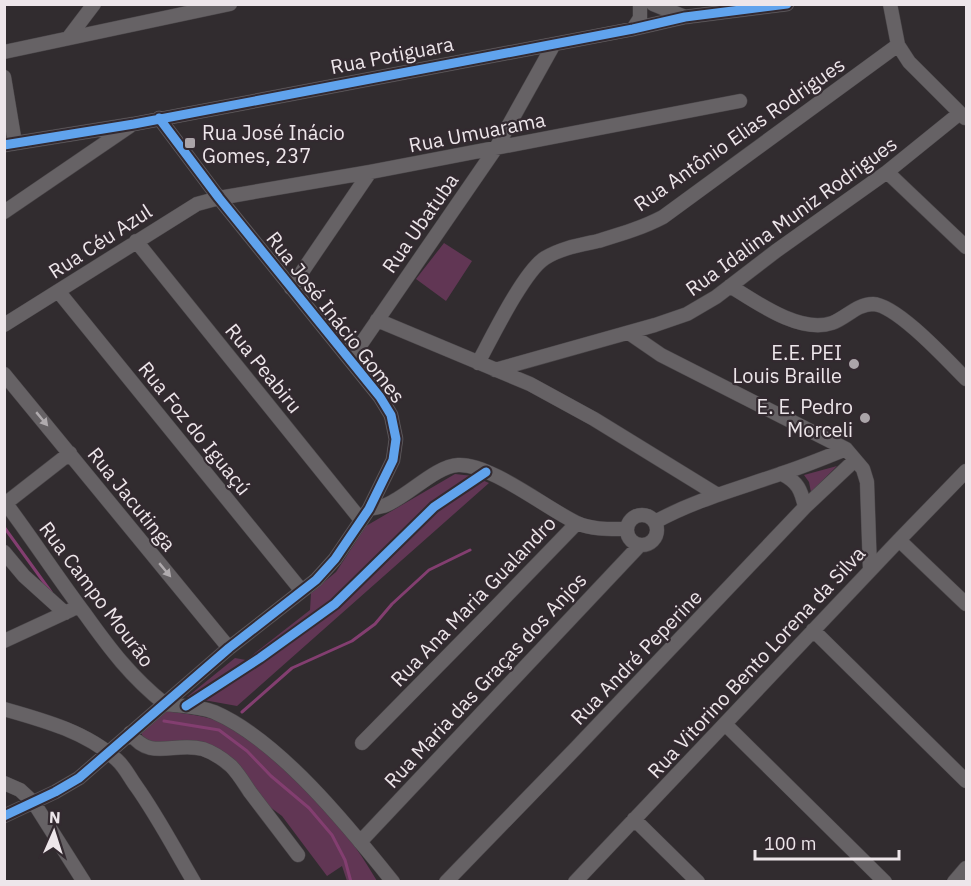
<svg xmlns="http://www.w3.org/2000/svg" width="971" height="886" font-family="'IBM Plex Sans',sans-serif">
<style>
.green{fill:#613654}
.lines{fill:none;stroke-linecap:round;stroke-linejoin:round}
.stream{stroke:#833e70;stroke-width:3}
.minor-casing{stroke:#4b474a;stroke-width:15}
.minor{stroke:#666265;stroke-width:14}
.cycleway-casing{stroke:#332a30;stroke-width:13}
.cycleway{stroke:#60a3ed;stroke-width:9}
.oneway{fill:#b0abae}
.poi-dot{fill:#aba5a9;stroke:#332a30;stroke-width:2}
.labels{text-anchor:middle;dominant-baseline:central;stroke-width:4.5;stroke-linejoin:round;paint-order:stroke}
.street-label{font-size:20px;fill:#ede6ea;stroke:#332a30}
.poi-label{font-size:20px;fill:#ede6ea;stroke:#332a30;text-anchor:end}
</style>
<rect width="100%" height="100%" fill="#312c2f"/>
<path class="green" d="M444 243 472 261 446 301 416 279Z
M837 466 811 492 809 482 804 475Z
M455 474 473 476 489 483 237 706 187 697 235 658 246 660 310 610 311 593 336 572 366 526Z
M166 711C184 714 207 715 224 724 234 728 242 736 251 742 302 778 346 827 377 881H347L342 866 327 876 282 816 262 801 226 758 223 751 198 743 146 742 140 731Z"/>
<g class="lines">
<path class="stream" d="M4 527 51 592
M242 712 292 668 352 641 375 624 392 604 429 570 470 550
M164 721 219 730 247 751 271 776 309 808 332 835 345 860 351 882"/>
<defs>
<path id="minor" d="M653 4 685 17
M890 4 898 45 909 62 965 118
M633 29 640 18V4
M69 37 94 4
M4 52 230 4
M4 77 15 143
M4 145 134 124 633 29 685 17 787 4
M887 172 966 247
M4 212 130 126
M136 241 361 520
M730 286C756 302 800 334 832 323 846 318 857 304 873 304 897 305 948 361 966 379
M291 288 370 172
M58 291 301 590
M377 320 530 384 594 419 716 494
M4 325 197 204 219 198 370 172 740 101
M629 333 661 355 846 449 863 469 867 482 870 570
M350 360 496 148 554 44
M478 363C491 339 524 271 545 258 561 248 580 245 598 241 621 234 642 228 663 217L898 45
M495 370 655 325 687 314 716 297 776 251 887 172 960 113
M4 374 229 648
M782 474C798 482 801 490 805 507
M4 501C32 538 57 577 85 614 110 649 131 677 165 704
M6 503 70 453
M369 509C374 508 381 507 386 505 408 496 436 466 458 465 490 463 547 509 577 523 593 530 610 529 627 529
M627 530a15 15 0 1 1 30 0a15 15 0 1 1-30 0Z
M655 522C695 500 737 489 780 474 802 467 824 458 846 449
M899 540 966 604
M4 552 24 576 65 613
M813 630 966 781
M4 641 71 610
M165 704C181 706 199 706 214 712 279 740 349 827 393 882
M4 709C43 720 87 732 117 760 125 767 130 778 136 786 158 817 175 850 194 882
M725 724 885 882
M130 733C151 762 174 741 203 749 212 752 223 759 231 766 238 773 244 783 250 792 266 813 282 834 298 855
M362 743 487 616 577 523
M4 783 20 790 34 803 84 882
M4 816 55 792 79 778 229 648 316 580 335 559 369 509 393 460 396 439 391 415 380 397 219 198 159 118
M634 819 698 882
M360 842 640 545
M446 882 575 749 805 507 855 460
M575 882 899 540 966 471
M954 882 966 868"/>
</defs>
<use href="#minor" class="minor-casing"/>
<use href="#minor" class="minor"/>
<defs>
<path id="cycleway" d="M4 145 134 124 633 29 685 17 787 4
M186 706 260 658 335 604 434 507 486 472
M4 816 55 792 79 778 229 648 316 580 335 559 369 509 393 460 396 439 391 415 380 397 219 198 159 118"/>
</defs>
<use href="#cycleway" class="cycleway-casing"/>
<use href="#cycleway" class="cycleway"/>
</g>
<defs><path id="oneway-solid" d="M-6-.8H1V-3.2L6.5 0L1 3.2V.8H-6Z" transform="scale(1.5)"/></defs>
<g class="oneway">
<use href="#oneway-solid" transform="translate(42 419) rotate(50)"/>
<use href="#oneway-solid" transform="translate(165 570) rotate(50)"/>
</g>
<g class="poi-dot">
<rect x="184" y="137" width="12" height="12" rx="3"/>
<circle cx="854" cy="364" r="6"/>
<circle cx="865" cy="418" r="6"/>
</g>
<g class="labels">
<g class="street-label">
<text transform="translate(392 55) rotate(-11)">Rua Potiguara</text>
<text transform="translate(477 132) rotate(-11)">Rua Umuarama</text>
<text transform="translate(739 134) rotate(-35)">Rua Antônio Elias Rodrigues</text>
<text transform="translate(791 216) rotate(-36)">Rua Idalina Muniz Rodrigues</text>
<text transform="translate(420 223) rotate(-55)">Rua Ubatuba</text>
<text transform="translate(100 241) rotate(-33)">Rua Céu Azul</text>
<text transform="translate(336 317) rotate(52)">Rua José Inácio Gomes</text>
<text transform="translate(264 368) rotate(51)">Rua Peabiru</text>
<text transform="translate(195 428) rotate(51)">Rua Foz do Iguaçú</text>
<text transform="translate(132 499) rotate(51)">Rua Jacutinga</text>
<text transform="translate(97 594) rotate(53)">Rua Campo Mourão</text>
<text transform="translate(473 601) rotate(-46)">Rua Ana Maria Gualandro</text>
<text transform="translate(636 657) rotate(-46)">Rua André Peperine</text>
<text transform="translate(756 662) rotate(-47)">Rua Vitorino Bento Lorena da Silva</text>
<text transform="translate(485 680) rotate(-47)">Rua Maria das Graças dos Anjos</text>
</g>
<g class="poi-label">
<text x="202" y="132" text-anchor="start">Rua José Inácio<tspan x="202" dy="23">Gomes, 237</tspan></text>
<text x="842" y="352">E.E. PEI<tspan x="842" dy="23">Louis Braille</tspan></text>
<text x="853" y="406">E. E. Pedro<tspan x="853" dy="23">Morceli</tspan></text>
</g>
</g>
<rect width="971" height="886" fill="none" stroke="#ede6ea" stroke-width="12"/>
<g transform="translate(54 832) rotate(3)" stroke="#332a30" stroke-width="4.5" paint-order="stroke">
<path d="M0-4.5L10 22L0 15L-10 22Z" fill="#ede6ea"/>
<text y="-9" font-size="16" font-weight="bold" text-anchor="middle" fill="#ede6ea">N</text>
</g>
<path d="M755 850v9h144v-9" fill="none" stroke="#ede6ea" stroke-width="3"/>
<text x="764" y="850" font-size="18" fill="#ede6ea" stroke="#332a30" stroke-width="4.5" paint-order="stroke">100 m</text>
</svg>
